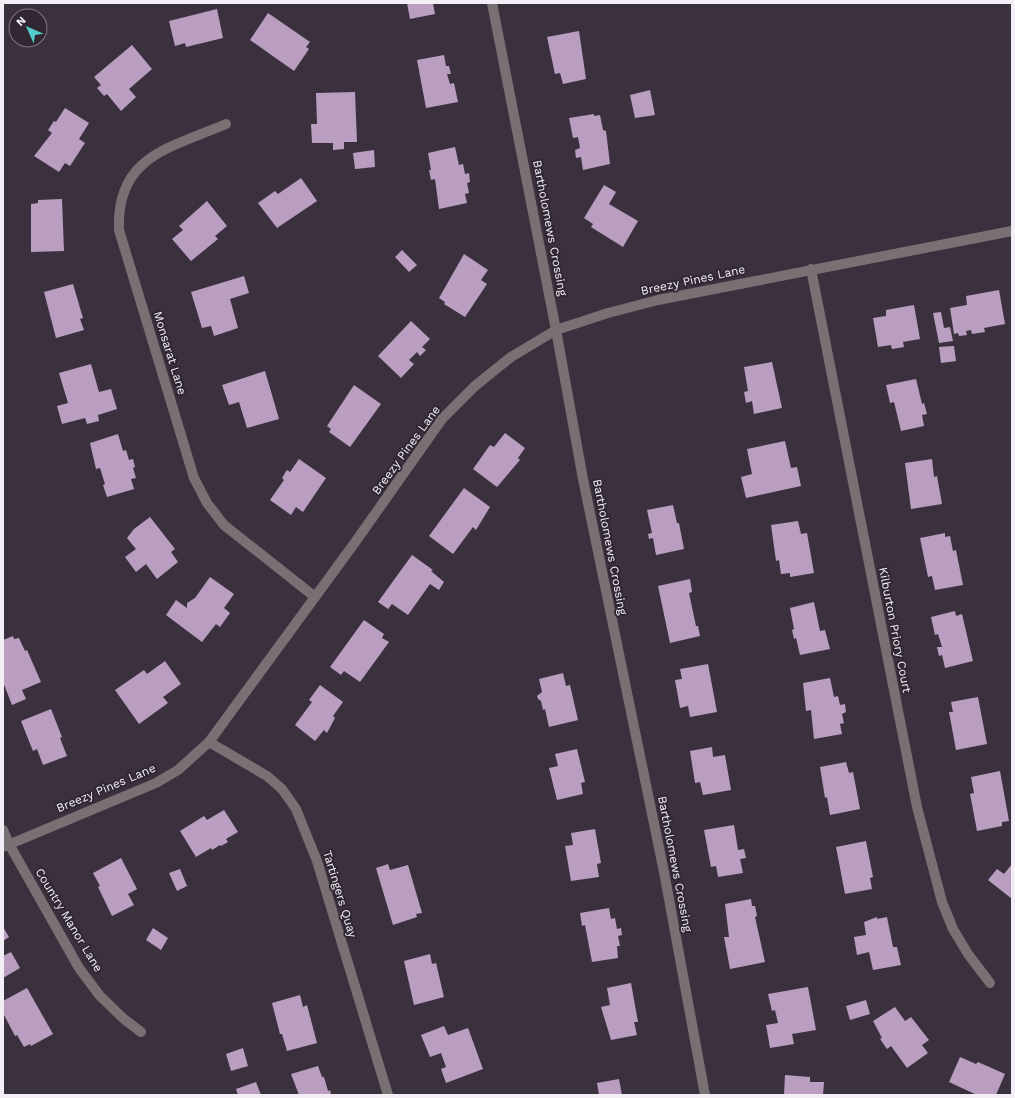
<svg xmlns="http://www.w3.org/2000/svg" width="1015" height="1098" font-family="'Work Sans',sans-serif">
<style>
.building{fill:#ba9ec2}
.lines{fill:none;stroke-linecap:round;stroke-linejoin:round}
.minor{stroke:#797073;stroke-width:10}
.labels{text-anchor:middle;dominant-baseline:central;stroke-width:4;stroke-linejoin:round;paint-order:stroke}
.street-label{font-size:12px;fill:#f4eef6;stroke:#302733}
</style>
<rect width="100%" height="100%" fill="#3b313e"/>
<path class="building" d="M407 3H433L435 14 410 19Z
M217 9 223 38 186 47 185 43 175 46 169 21Z
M268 13 310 42 306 47 309 49 294 71 250 40Z
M579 31 586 79 563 84 560 73 555 74 547 37Z
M132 45 152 69 129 89 136 97 121 111 107 94 104 96 97 88 101 85 94 77Z
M444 55 446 66H449L451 74H447L450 84 454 83 458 102 426 108 417 60Z
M650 90 655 115 635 118 630 95Z
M355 92 357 142H344V149L333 150V143H312L311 124H317L316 93Z
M65 108 89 123 79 139 85 143 70 166 65 163 59 172 34 156 52 133 48 130 54 121 56 122Z
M594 114V116L600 115 603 130 606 131 610 164 583 170 581 157 576 158 575 150 580 148 578 137 573 138 569 118Z
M455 147 459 165 463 164 465 174 469 173 470 182 467 183 469 193 465 194 467 203 439 209 435 179 431 180 429 170H431L428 153Z
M374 150 375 167 355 169 353 153Z
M301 178 317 201 277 228 258 203 275 191 278 194Z
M604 185 616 192 609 204 638 221 623 247 591 227 593 224 584 218Z
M62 199 64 251 31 252V204L38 203V200Z
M207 201 227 226 215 236 218 239 191 261 172 239 183 230 179 226Z
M402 250 417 265 409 272 395 257Z
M464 254 488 270 481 280 487 284 465 317 444 304 445 302 439 298Z
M244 276 249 293 230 299 238 328 214 336 211 326 202 328 191 292Z
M73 284 83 318 80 319 84 330 56 338 44 292Z
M999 290 1005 324 984 328 985 332 972 334 971 330 966 331 967 335 959 336 958 333 954 334 950 308 967 305 966 296Z
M914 305 920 339 903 342 904 347 892 349 891 345 878 347 873 318 886 316V310Z
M941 312 944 328 950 327 953 341 939 343 933 313Z
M411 321 430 339 422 347 426 350 420 356 417 352 409 360 414 364 401 378 378 356Z
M954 346 956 361 941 363 939 347Z
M772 362 782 408 754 414 752 401 746 403 744 392 748 391 744 367Z
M91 364 99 392 111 389 117 409 98 415 99 421 87 424 85 418 62 424 57 406 68 403 59 373Z
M265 371 279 419 247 428 239 402 229 405 222 385Z
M916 379 922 404 924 403 927 414 922 415 924 426 901 431 894 402 890 403 886 385Z
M354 385 381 404 350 447 329 432 331 429 327 426Z
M505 433 525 448 518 458 520 460 497 487 473 469 490 445 494 447Z
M118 434 123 451 126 450 129 460 133 459 135 467 133 468 136 478 131 479 134 489 107 497 103 485 105 484 100 468 96 469 90 443Z
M785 441 791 468 797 467 801 486 746 498 741 477 752 474 747 449Z
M299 459 326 478 303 512 296 507 291 515 270 500 284 480 282 478 287 470 290 472Z
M932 459 934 477 937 476 942 504 911 509 905 463Z
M464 488 490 507 476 530 473 527 453 554 429 536Z
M673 505 677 523H679L684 549 656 555 653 538 649 539 648 534 652 533 647 510Z
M150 517 175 549 171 552 178 562 157 579 146 564 136 572 125 557 136 549 127 538 134 529Z
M798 521 801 534 807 533 814 573 790 577V573L781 574 779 560 776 561 771 525Z
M945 533V537L950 536 953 551 956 550 963 585 935 590 932 576 928 577 920 538Z
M412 555 433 570 431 571 444 582 439 590 430 584 408 615 392 604 388 609 378 602Z
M210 577 234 594 224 608 230 613 220 627 216 624 202 642 166 615 176 600 187 608V603L195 598Z
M690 579 692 592 689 593 696 626H698L700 636 670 643 658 586Z
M814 602 820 631 825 630 830 649 800 655 796 638 794 639 792 630 794 629 790 608Z
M955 611 956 616 962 614 973 661 945 668 942 655 939 656 937 647H942L938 634 935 635 931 617Z
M364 620 384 634 382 638 389 642 360 682 344 671 341 675 330 667Z
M13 636 14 639 19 638 25 651 27 650 41 682 22 690 26 699 12 705 3 682V640Z
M165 661 181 684 163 697 168 703 139 724 115 690 144 670 147 674Z
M708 664 717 712 690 717 688 706 680 708 675 680 682 679 680 669Z
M563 673 566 686 570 685 578 720 549 727 545 709 543 710 541 701 538 699 537 696 542 692 539 679Z
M830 678 834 697 838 696 840 705 845 704 846 712 842 714 844 723 840 724 842 734 814 739 811 710 806 711 803 683Z
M320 685 343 702 333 716 335 718 327 733 324 730 315 741 295 725 312 702 309 700Z
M978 697 987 744 956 750 949 712H953L951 702Z
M51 709 62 737 60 738 67 756 43 765 37 749 33 751 21 721Z
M712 747 713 757 725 755 731 790 703 795 700 782 695 783 690 751Z
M577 749 585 782 581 783 583 794 557 800 549 768 558 766 555 754Z
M846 762 849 773 853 772 860 809 830 815 827 797 825 798 820 767Z
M1000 771 1009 821 1002 822V826L977 831 970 794 974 793 971 777Z
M224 810 238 832 226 839 228 842 221 846 220 845 212 850 211 848 196 857 180 831 204 816 207 820Z
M734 825 738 850 744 849 746 858 740 859 743 873 718 877 716 866 711 867 704 830Z
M595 829 601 863 597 864 599 877 571 881 565 846 573 845 571 833Z
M866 841 873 877 870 878 872 889 845 894 836 847Z
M121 858 137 889 128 894 134 905 112 916 98 887 100 886 93 873Z
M388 864 390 870 408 865 422 913 416 914 417 917 393 925 376 868Z
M1012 864V899L988 880 997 869 1004 874Z
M180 869 187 886 177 891 169 873Z
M751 899 752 906H755L757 916 755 917 765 962 730 969 724 937H729L725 904Z
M609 908 611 919 615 918 617 929 621 928 622 935 618 936 620 946H617L618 958 592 962 585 925 582 926 580 913Z
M877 917V919L887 917 893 947H897L901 965 873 970 869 952 857 955 854 937 866 935 864 922Z
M3 927 9 937 3 941Z
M153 928 168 938 161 950 146 940Z
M11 952 20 968 3 978V956Z
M430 954 432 964 436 963 444 997 414 1005 404 961Z
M631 983 638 1022H634L637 1035 611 1040 601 1007 610 1005 607 988Z
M808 987 816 1030 792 1034 794 1044 770 1048 766 1025 778 1023 775 1010 772 1011 768 994Z
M27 988 53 1034 31 1046 30 1044 24 1047 17 1035 15 1036 3 1013V1001Z
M300 995 303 1007 307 1005 317 1043 287 1051 282 1034H280L272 1003Z
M866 1000 870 1014 850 1020 846 1006Z
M895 1007 905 1021 911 1017 929 1040 922 1045 928 1053 907 1068 891 1046 887 1049 880 1039 882 1038 873 1021Z
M444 1026 448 1035 468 1028 483 1069 446 1083 441 1069 446 1067 441 1053 430 1057 421 1035Z
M243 1048 248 1066 231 1071 226 1054Z
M960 1057 976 1064 978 1062 1005 1074 996 1095H977L949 1082Z
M318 1066 322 1077H324L328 1091 330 1090 331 1095H299L291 1074Z
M785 1075 810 1077V1082H824L823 1095H784Z
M619 1079 622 1095H599L597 1083Z
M256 1082 261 1095H238L236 1089Z"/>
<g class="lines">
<path class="minor" d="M492 3 556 330 583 479 664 872 705 1095
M226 124C170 148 116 156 119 230L194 478 207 503 224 525 315 597
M811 269 917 807 942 902 953 929 968 954 990 983
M209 742 267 776 282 789 296 809 317 861 388 1095
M3 830 9 844 79 968 100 996 124 1019 141 1032
M3 847 156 783 178 770 209 742 356 541 442 419 475 386 511 357 556 330 608 313 658 300 1012 231"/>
</g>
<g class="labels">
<g class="street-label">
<text transform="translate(550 228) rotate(79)">Bartholomews Crossing</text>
<text transform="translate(693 280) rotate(-12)">Breezy Pines Lane</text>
<text transform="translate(170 353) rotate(73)">Monsarat Lane</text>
<text transform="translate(406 450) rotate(-54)">Breezy Pines Lane</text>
<text transform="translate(610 547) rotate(79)">Bartholomews Crossing</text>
<text transform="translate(895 630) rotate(79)">Kilburton Priory Court</text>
<text transform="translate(106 788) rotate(-23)">Breezy Pines Lane</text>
<text transform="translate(675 864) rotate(79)">Bartholomews Crossing</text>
<text transform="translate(340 894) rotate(73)">Tartingers Quay</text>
<text transform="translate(69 920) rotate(59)">Country Manor Lane</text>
</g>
</g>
<rect width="1015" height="1098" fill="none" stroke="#f4eef6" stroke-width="8"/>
<g transform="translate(28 28) rotate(315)"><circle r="19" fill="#302733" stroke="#7e7781"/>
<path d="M0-3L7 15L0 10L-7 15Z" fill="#53cdca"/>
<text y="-6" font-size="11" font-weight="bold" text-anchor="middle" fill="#f4eef6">N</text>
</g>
</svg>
